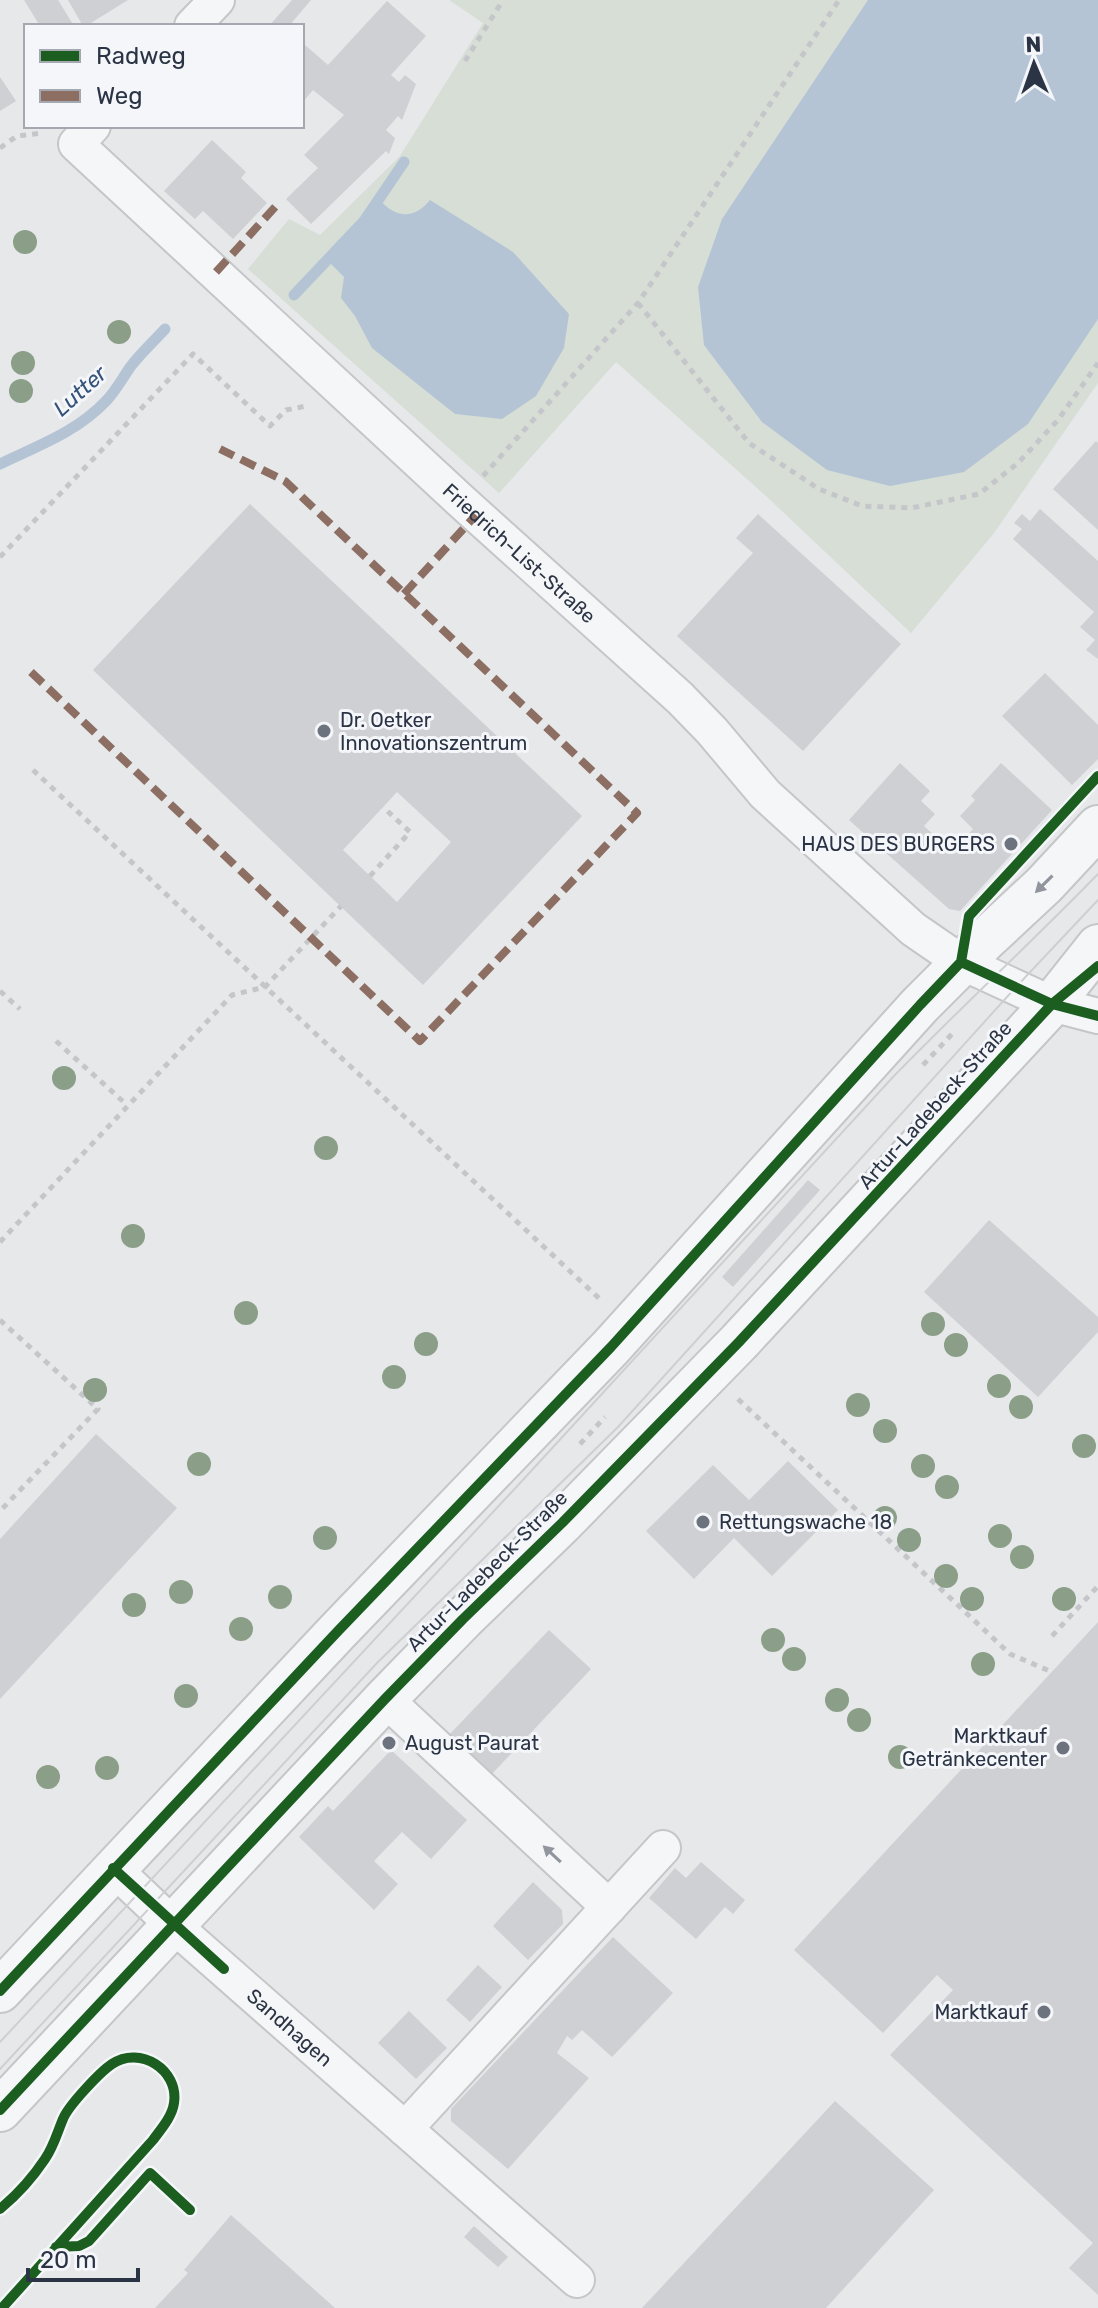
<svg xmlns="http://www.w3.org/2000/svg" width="1098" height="2308" font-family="Rubik,sans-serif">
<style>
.green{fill:#d6ded6}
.water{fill:#b4c4d5}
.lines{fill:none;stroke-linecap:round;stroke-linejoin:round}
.stream{stroke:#b4c4d5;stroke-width:11}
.building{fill:#ced0d3;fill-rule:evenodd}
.minor-casing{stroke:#c4c6c8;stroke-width:38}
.tertiary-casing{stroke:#c4c6c8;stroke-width:46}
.path{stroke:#c5c6ca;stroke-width:5;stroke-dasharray:6 6;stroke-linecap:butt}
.minor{stroke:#f5f6f7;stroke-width:34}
.tertiary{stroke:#f5f6f7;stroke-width:42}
.tram{stroke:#cecfd2;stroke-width:2}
.quiet{stroke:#8d6e63;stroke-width:8;stroke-dasharray:16 8;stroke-linecap:butt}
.cycleway-casing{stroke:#f4f6f9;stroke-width:15}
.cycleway{stroke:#1b5e20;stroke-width:10}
.tree{fill:#8a9e88}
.oneway{fill:#90959e}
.poi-dot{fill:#6c737f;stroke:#f4f6f9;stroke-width:3}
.labels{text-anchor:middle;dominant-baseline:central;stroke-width:6;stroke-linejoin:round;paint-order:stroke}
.street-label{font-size:20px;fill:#2b3445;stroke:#f4f6f9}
.poi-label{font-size:20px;fill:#2b3445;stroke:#f4f6f9;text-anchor:start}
.water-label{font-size:22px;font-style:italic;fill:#34527a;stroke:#f4f6f9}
</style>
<rect width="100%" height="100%" fill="#e6e8ea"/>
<path class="green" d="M449 0H1098V383L994 533 911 633 766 496 616 362 499 493 248 269 289 219 320 235 400 156 483 23Z"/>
<path class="water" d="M868 0H1098V319L1028 424 964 472 890 486 827 470 762 422 704 345 698 287 722 219Z
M379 199C395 218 414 220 430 200L513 252 569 314 564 348 536 396 502 419 455 414 372 348 355 316 341 298 344 277 327 260 364 221Z"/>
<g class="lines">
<path class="stream" d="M294 295 364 221 404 162
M0 464C37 446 77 432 106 401 116 391 123 377 131 366 141 353 154 341 165 329"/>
</g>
<path class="building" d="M24 0H58L74 26H40Z
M68 0H128L86 26H83Z
M292 0H311L289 26H269Z
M387 1 426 36 391 75 399 82 405 75 416 84 402 120 398 116 386 130 395 138 389 154 386 151 311 224 286 199 318 168 304 155 344 115 313 90 302 103V45L304 44 328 65Z
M0 77 16 101 0 111Z
M212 140 246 172 241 178 267 203 233 239 203 211 195 219 164 191Z
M1096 441 1098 443V530L1053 489Z
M250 504 582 816 423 985 93 670ZM397 792 451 842 397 902 343 850Z
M1040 509 1098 561V659L1086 650 1095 640 1080 627 1094 612 1013 539 1022 529 1014 523 1022 514 1030 521Z
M758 514 901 644 803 751 677 636 753 553 736 538Z
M1045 673 1098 725V759L1072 785 1002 716Z
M900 763 930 791 921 801 935 814 924 826 952 852 973 829 960 816 975 800 971 796 1001 763 1052 810 960 911 949 909 849 820Z
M808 1180 820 1190 733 1287 722 1277Z
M989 1220 1098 1317V1332L1038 1397 924 1292Z
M96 1434 177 1508 0 1699V1539Z
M788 1461 838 1510 772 1576 734 1538 694 1579 646 1531 713 1465 749 1500Z
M1098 1622V2295L1069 2268 1093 2243 890 2055 953 1990 937 1975 883 2033 794 1950Z
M549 1630 591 1669 490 1776 448 1736Z
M391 1750 467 1820 431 1859 402 1832 374 1861 398 1884 374 1910 299 1837 328 1806 333 1811Z
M701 1862 745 1900 733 1914 725 1907 696 1939 649 1898 675 1868 686 1878Z
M533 1882 562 1910 563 1924 528 1960 493 1926Z
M613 1937 673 1993 612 2057 582 2030 572 2040 567 2036 557 2053 589 2078 508 2169 451 2121V2109Z
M478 1965 502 1987 470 2022 446 2000Z
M409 2011 447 2048 416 2079 378 2043Z
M835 2101 934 2190 826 2308H642Z
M231 2215 335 2308H155L188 2273 184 2270Z
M474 2226 508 2257 498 2267 464 2237Z"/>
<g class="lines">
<defs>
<g id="minor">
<path d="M192 26 217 0"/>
<path id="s1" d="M93 126 76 144 461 501 680 698 712 731 765 794 913 929 961 962 1052 1004 1098 1016"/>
<path d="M385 1699 609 1907"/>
<path id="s2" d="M113 1868 173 1925 577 2280"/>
<path d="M405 2129 663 1848"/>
</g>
<path id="tertiary" d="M0 1991 338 1631 611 1347 920 1005 985 940 1044 885 1098 827
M0 2110 385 1699 463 1619 562 1523 739 1342 1052 1004 1098 946"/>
</defs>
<use href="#minor" class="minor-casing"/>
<use href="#tertiary" class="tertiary-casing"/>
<path class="path" d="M465 61 503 0
M0 148 17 136 43 133
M638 303 749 443 819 489 862 506 911 508 979 494 1018 463 1058 420 1098 363
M483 476 638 303 839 0
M0 557 193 354 270 426 286 410 306 406
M33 770 603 1302
M370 876 410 832 383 807
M0 991 20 1009
M56 1041 127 1105
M923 1065 952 1034
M0 1242 232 995 265 987 341 906
M0 1320 98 1409 0 1511
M738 1399 1010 1654 1052 1672
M580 1444 605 1417
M1052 1636 1098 1586"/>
<use href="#minor" class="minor"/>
<use href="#tertiary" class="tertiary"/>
<path class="tram" d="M0 2042 521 1482 893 1077C960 1008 1031 943 1098 874
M0 2069 377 1663 618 1427 1016 987 1098 900"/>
<path class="quiet" d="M216 272 276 206
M404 594 476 515
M31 672 420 1041 637 813 285 481 220 449"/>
<defs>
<path id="cycleway" d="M961 962 969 916 1098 776
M961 962 1052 1004 1098 1016
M113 1868 224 1969
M0 1991 338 1631 611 1347 920 1005 961 962
M0 2110 385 1699 463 1619 562 1523 739 1342 1052 1004 1098 966
M0 2209C17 2195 33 2177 45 2159 54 2146 57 2133 63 2119 68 2106 100 2072 112 2064 140 2045 179 2070 174 2103 172 2117 161 2129 153 2140L2 2308
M56 2247 79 2246 89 2241 150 2173 190 2210"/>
</defs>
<use href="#cycleway" class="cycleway-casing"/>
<use href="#cycleway" class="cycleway"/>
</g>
<g class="tree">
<circle cx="25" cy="242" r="12"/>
<circle cx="119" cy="332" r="12"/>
<circle cx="23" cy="363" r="12"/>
<circle cx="21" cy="391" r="12"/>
<circle cx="64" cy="1078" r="12"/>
<circle cx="326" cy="1148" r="12"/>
<circle cx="133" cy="1236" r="12"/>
<circle cx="246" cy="1313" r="12"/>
<circle cx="933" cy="1324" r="12"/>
<circle cx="426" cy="1344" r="12"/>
<circle cx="956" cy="1345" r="12"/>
<circle cx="394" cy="1377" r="12"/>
<circle cx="999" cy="1386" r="12"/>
<circle cx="95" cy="1390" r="12"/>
<circle cx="858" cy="1405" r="12"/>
<circle cx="1021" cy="1407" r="12"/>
<circle cx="885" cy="1431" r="12"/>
<circle cx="1084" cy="1446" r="12"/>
<circle cx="199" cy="1464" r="12"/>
<circle cx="923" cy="1466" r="12"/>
<circle cx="947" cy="1487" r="12"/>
<circle cx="885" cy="1518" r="12"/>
<circle cx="1000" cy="1536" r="12"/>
<circle cx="325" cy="1538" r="12"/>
<circle cx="909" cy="1540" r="12"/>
<circle cx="1022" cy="1557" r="12"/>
<circle cx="946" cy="1576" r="12"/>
<circle cx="181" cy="1592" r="12"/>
<circle cx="280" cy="1597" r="12"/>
<circle cx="972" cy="1599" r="12"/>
<circle cx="1064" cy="1599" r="12"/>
<circle cx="134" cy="1605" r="12"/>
<circle cx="241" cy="1629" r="12"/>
<circle cx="773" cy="1640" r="12"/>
<circle cx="794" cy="1659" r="12"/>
<circle cx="983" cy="1664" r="12"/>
<circle cx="186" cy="1696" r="12"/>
<circle cx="837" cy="1700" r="12"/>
<circle cx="859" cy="1720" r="12"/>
<circle cx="900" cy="1757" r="12"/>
<circle cx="107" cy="1768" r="12"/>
<circle cx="48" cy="1777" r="12"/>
</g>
<defs><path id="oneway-solid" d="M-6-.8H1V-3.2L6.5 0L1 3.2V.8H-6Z" transform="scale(2)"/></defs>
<g class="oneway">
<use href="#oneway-solid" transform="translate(1044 884) rotate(135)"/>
<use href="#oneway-solid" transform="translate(552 1854) rotate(-137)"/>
</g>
<g class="poi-dot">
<circle cx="324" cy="731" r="8"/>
<circle cx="1011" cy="844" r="8"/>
<circle cx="703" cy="1522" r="8"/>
<circle cx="389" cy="1743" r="8"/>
<circle cx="1063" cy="1748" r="8"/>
<circle cx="1044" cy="2012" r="8"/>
</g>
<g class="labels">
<g class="street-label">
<text stroke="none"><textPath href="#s1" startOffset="628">Friedrich-List-Straße</textPath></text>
<text transform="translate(935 1105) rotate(-48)">Artur-Ladebeck-Straße</text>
<text transform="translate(487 1571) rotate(-45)">Artur-Ladebeck-Straße</text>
<text stroke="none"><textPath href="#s2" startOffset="238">Sandhagen</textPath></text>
</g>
<g class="poi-label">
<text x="340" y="720">Dr. Oetker<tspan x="340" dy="23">Innovationszentrum</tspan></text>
<text x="995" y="844" text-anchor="end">HAUS DES BURGERS</text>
<text x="719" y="1522">Rettungswache 18</text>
<text x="1047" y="1736" text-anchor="end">Marktkauf<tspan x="1047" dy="23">Getränkecenter</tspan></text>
<text x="405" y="1743">August Paurat</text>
<text x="1028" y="2012" text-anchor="end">Marktkauf</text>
</g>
<g class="water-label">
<text transform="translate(80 391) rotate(-42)">Lutter</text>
</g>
</g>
<rect x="24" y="24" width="280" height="104" fill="#f4f6f9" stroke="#a4a8b1" stroke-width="2"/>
<rect x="40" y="50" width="40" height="12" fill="#1b5e20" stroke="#a4a8b1" stroke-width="2"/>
<text x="96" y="64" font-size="24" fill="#2b3445">Radweg</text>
<rect x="40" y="90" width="40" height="12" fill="#8d6e63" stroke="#a4a8b1" stroke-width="2"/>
<text x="96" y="104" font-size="24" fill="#2b3445">Weg</text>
<g transform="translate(1034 64) rotate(358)" stroke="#f4f6f9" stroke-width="6" paint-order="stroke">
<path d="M0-6L14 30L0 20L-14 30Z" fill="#2b3445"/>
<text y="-12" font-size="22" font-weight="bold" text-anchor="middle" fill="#2b3445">N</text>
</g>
<path d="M28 2268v12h110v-12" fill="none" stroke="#2b3445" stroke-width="4"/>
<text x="40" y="2268" font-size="24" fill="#2b3445" stroke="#f4f6f9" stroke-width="6" paint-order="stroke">20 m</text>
</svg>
